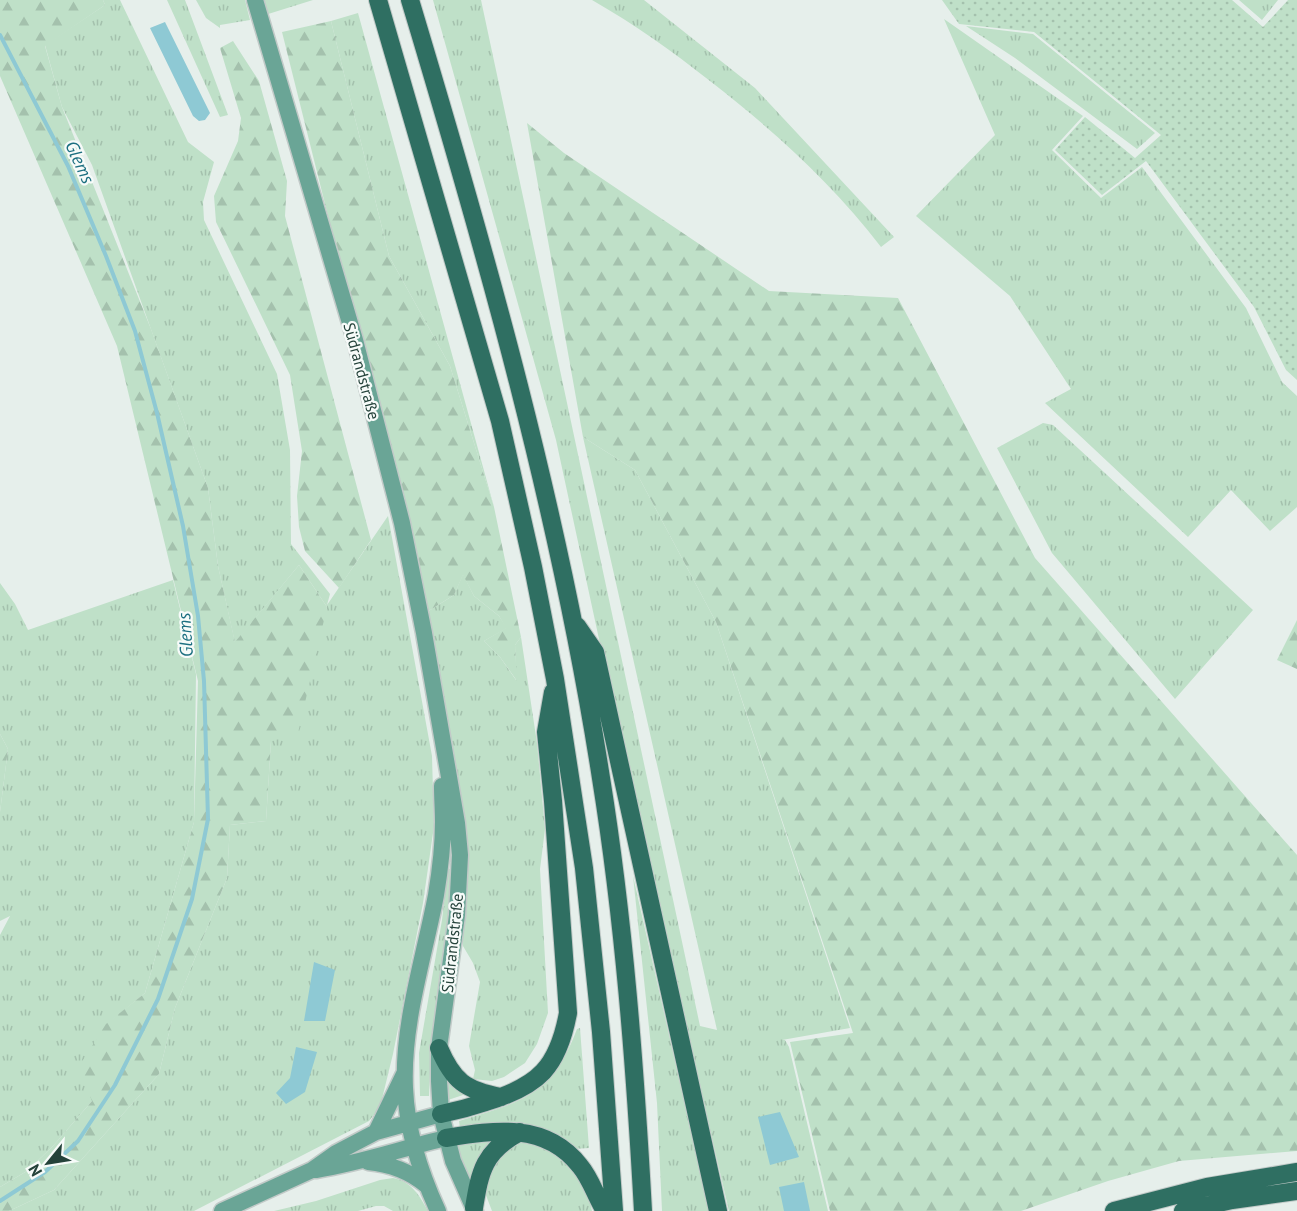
<svg xmlns="http://www.w3.org/2000/svg" width="1297" height="1211" font-family="'PT Sans',sans-serif">
<style>
.grass{fill:url(#grass-tufts)}
.forest{fill:url(#forest-firs)}
.park{fill:url(#park-dots)}
.water{fill:#8ec9d4}
.lines{fill:none;stroke-linecap:round;stroke-linejoin:round}
.stream{stroke:#8ec9d4;stroke-width:4}
.major-casing{stroke:#c2cac8;stroke-width:19}
.highway-casing{stroke:#c2cac8;stroke-width:20}
.major{stroke:#6aa596;stroke-width:16}
.highway{stroke:#2f6f62;stroke-width:18}
.labels{text-anchor:middle;dominant-baseline:central;stroke-width:4.5;stroke-linejoin:round;paint-order:stroke}
.street-label{font-size:16px;fill:#24423a;stroke:#f7fbf9}
.water-label{font-size:18px;font-style:italic;fill:#1c6f80;stroke:#f7fbf9}
</style>
<defs>
<pattern id="grass-tufts" width="24" height="20" patternUnits="userSpaceOnUse" patternTransform="scale(1.5)"><rect width="24" height="20" fill="#bfe0c8"/><path d="M3 7l-1-3M5 7V3M7 7l1-3M15 17l-1-3M17 17v-4M19 17l1-3" fill="none" stroke="#a4c1ad"/></pattern>
<pattern id="forest-firs" width="22" height="20" patternUnits="userSpaceOnUse" patternTransform="scale(1.5)"><rect width="22" height="20" fill="#bfe0c8"/><path d="M5 1l3.5 6h-7zM16 11l3.5 6h-7z" fill="#a4c1ad"/></pattern>
<pattern id="park-dots" width="8" height="8" patternUnits="userSpaceOnUse" patternTransform="scale(1.5)"><rect width="8" height="8" fill="#bfe0c8"/><path d="M2 2h.1M6 6h.1" fill="none" stroke="#a4c1ad" stroke-width="1.8" stroke-linecap="round"/></pattern>
</defs>
<rect width="100%" height="100%" fill="#e6efeb"/>
<path class="grass" d="M103 0H120L188 142 214 162 203 202 204 220 277 374 290 450 291 544 330 594 327 605 388 516 432 756 434 826 423 903 393 1054 380 1107 369 1121 194 1211H9L54 1190 159 1074 175 1008 227 878 230 825 266 821 271 741 327 607 299 565 235 643 218 566 208 488 92 165 62 107 45 45 105 5Z
M167 0H185L228 115 220 117Z
M196 0H245L250 20 220 25V28L206 18Z
M261 0H313L265 15Z
M433 0H481L700 1026 717 1030 583 437 635 470 716 622 850 1028 782 1040H785L789 1047 828 1211H729L645 852 556 440Z
M592 0H644L755 88 894 237 881 247C832 183 773 130 710 81 672 51 634 24 592 0Z
M1239 0H1278L1262 20Z
M358 13 494 507 450 366 389 256 331 21Z
M944 19 1083 116 1052 150 1101 198 1142 167 1246 308 1282 382 1297 396V507L1270 531 1231 490 1188 537 1045 403 1071 389 1010 296 916 216 995 135Z
M966 26 1033 34 1155 133 1137 149 1015 58Z
M1043 423 1053 425 1253 610 1175 699 1052 553 997 448Z
M463 574 474 596 499 616 507 628 484 641 500 657 516 680 515 645 521 637 537 743 545 829 540 869 548 1013 537 1044 525 1063 504 1077 492 1081 473 1079 475 1070 469 1046 480 982 473 963 463 946 427 612 454 595Z
M173 580 196 674 194 822 145 993 106 1025 92 1101 53 1146 27 1171 0 1187V935L10 916 0 921V812L8 749 0 734V583L15 604 28 630Z
M448 869H452V891L431 1050 429 1096H420L419 1053 442 920Z
M633 876 709 1211H662L657 1103Z
M580 1028 589 1148 574 1149 460 1128 459 1121C521 1102 552 1096 577 1029Z
M450 1080 463 1091V1095L448 1100 445 1082Z
M500 1136 472 1177 468 1178 455 1142Z
M519 1141C560 1147 585 1169 592 1211H492L484 1190 490 1163Z
M393 1178C411 1181 420 1196 428 1211H393L384 1206H376L358 1211H274L316 1201 380 1180Z"/>
<path class="forest" d="M0 0H103L105 5 45 46 62 107 151 329 208 488 218 566 235 642 299 565 327 607 298 733 271 741 266 821 230 825 227 878 175 1008 159 1074 54 1190 9 1211H0V1187L27 1171 53 1146 92 1101 78 1068 106 1024 145 993 194 822 198 681 117 346 0 76Z
M331 21 389 256 450 366 494 507 521 637 515 645 517 681 500 657 484 641 506 628 499 616 474 596 463 575 454 595 427 612 282 32Z
M233 41 259 81 287 181 285 216 371 540 339 588 305 551 299 527 297 496 302 451 290 375 216 222 214 196 238 141 241 118 220 48Z
M527 123 564 153 769 291 898 298 1035 558 1297 855V1151L1179 1161 1108 1181 1021 1211H830L790 1042 853 1033 716 622 635 470 583 437Z
M1297 620V669L1277 660Z
M0 734 8 749 0 812Z"/>
<path class="park" d="M942 0H1232L1263 27 1288 0H1297V380L1286 370 1254 307 1146 161 1102 195 1055 150 1085 117 1135 158 1161 135 1034 32 959 24Z"/>
<path class="water" d="M165 22 210 113 205 120 199 121 193 116 150 28Z
M314 962 335 970 325 1021H304Z
M296 1047 317 1052 305 1092 286 1104 276 1093 290 1078Z
M780 1112 799 1157 770 1165 758 1117Z
M804 1182 810 1211H784L779 1187Z"/>
<g class="lines">
<path class="stream" d="M0 35 68 166 106 256 135 331 157 413 183 526 198 616 204 681 208 819 192 899 158 999 115 1085 78 1141 45 1172 0 1201"/>
<defs>
<path id="major" d="M255 0 355 340 402 523 424 633 457 823 460 855 457 915 439 1048V1081L441 1114 453 1161 475 1211
M376 1132 404 1074
M368 1162C390 1164 409 1171 426 1185
M316 1170C361 1163 403 1148 446 1138
M222 1211 312 1170 336 1153 376 1132 441 1114
M438 1211C420 1172 407 1132 405 1088 402 1024 424 958 436 895 440 871 443 846 443 822 443 810 442 798 442 786"/>
<path id="highway" d="M378 0 500 421 533 567 555 679 584 868 601 1032 614 1211
M410 0C487 256 560 514 601 778 624 921 635 1066 643 1211
M577 626 595 652 718 1211
M439 1048C453 1081 465 1090 501 1097
M441 1114C456 1111 471 1107 486 1102 539 1086 558 1067 568 1013L553 801 546 732 553 692
M446 1138C495 1130 546 1122 580 1166 591 1179 596 1197 605 1211
M474 1208C480 1171 484 1151 520 1132
M1114 1211 1207 1187 1297 1172
M1183 1211 1232 1200 1297 1191"/>
</defs>
<use href="#major" class="major-casing"/>
<use href="#highway" class="highway-casing"/>
<use href="#major" class="major"/>
<use href="#highway" class="highway"/>
</g>
<g class="labels">
<g class="street-label">
<text transform="translate(362 371) rotate(75)">Südrandstraße</text>
<text transform="translate(452 943) rotate(-84)">Südrandstraße</text>
</g>
<g class="water-label">
<text transform="translate(80 162) rotate(65)">Glems</text>
<text transform="translate(185 635) rotate(-94)">Glems</text>
</g>
</g>
<g transform="translate(48 1163) rotate(240)" stroke="#f7fbf9" stroke-width="4.5" paint-order="stroke">
<path d="M0-4.5L10 22L0 15L-10 22Z" fill="#24423a"/>
<text y="-9" font-size="16" font-weight="bold" text-anchor="middle" fill="#24423a">N</text>
</g>
</svg>
